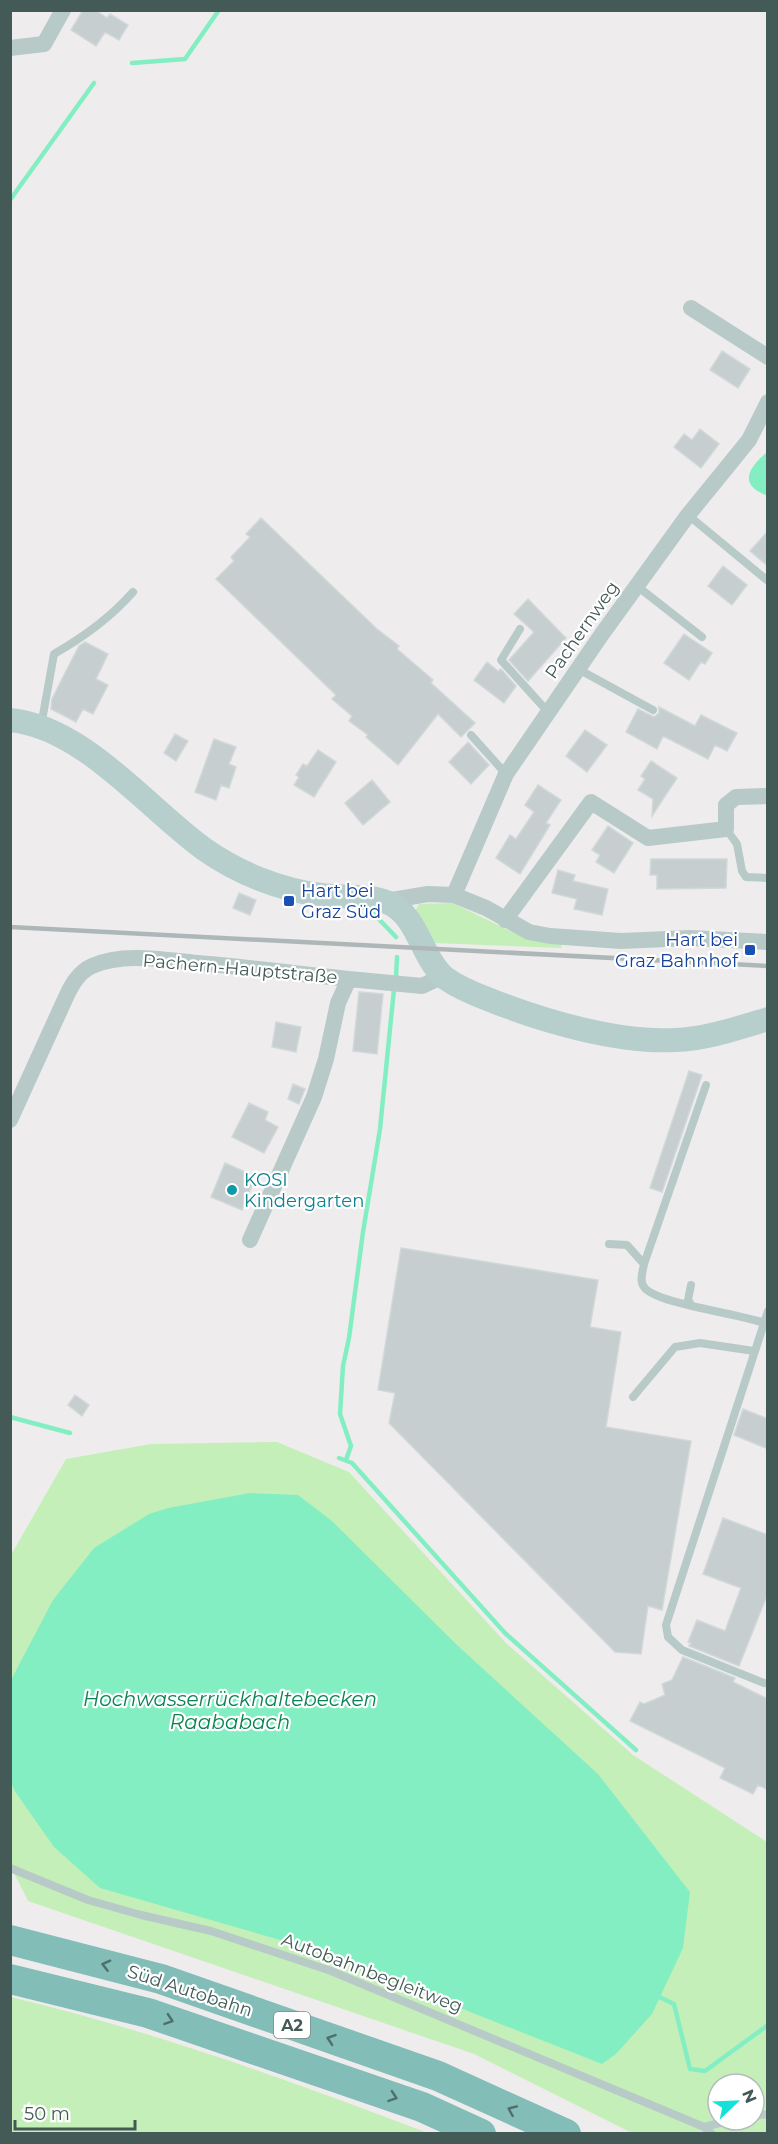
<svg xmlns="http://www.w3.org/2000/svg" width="778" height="2144" font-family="Montserrat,sans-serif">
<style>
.green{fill:#c5efb8;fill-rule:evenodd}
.water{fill:#84eec3}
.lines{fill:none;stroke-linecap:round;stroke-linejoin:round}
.stream{stroke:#84eec3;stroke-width:4.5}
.building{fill:#c6cecf;stroke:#d0d8d8;stroke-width:1.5}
.service{stroke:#b7cac7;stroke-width:8}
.minor{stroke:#b7cac7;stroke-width:16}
.secondary{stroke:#b7cfcc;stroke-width:24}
.motorway{stroke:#82bdb8;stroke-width:30}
.rail{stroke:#aeb7b7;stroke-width:4.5}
.oneway{stroke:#506e6a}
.transit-dot{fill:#1a4fb4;stroke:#fff;stroke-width:2}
.culture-dot{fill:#0f9aa8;stroke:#fff;stroke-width:2}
.labels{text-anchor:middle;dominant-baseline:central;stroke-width:4.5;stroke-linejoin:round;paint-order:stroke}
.shield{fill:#fff;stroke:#7c8c89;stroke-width:1.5}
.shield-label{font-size:16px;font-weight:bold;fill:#445a57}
.street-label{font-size:18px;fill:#445a57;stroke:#fff}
.transit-label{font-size:18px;fill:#164399;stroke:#fff;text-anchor:start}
.culture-label{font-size:18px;fill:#0d838f;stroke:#fff;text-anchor:start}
.water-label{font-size:20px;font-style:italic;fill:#0a8353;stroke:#fff}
</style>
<rect width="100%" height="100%" fill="#efecee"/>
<path class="green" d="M453 903 516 934 535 941 562 944 561 948 434 943 415 911 419 904Z
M277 1442 349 1472 506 1643 633 1755 767 1842V2133H632L474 2054 28 1901 11 1867V1555L66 1459 151 1444ZM718 2084H754V2120H718Z
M11 1997C153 2031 292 2081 428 2133H11Z"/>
<path class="water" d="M766 453 768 454V493L766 495C738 485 749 467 766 453Z
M250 1493 298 1495 332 1521 457 1645 598 1774 690 1892 683 1948 652 2014 616 2054 602 2064 311 1949 100 1888 54 1847 14 1790 10 1779 11 1680 53 1600 94 1548 149 1514 168 1508Z"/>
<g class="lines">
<path class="stream" d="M132 63 185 59 219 10
M10 200 94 83
M374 914 396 937
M396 977 397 957
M10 1417 70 1433
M339 1458 352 1463 505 1633 636 1750
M346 1460 351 1446 340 1414 343 1366 349 1338 363 1232 380 1129 394 989
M655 1995 674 2004 690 2069 705 2071 768 2025"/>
</g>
<path class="building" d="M83 10H95L107 18 110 14 128 25 119 40 105 32 96 46 71 30Z
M722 351 750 369 738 388 710 370Z
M700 429 719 444 701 468 674 447 684 434 692 440Z
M261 518 377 629 399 646 397 649 433 680 431 683 475 723 461 737 438 714 398 765 366 737 368 735 349 721 352 716 332 699 336 695 216 579 234 561 231 557 250 537 246 534Z
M768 531V566L750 551Z
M723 566 747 585 732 605 708 586Z
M528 599 566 638 528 681 509 660 534 632 514 614Z
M684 634 712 653 705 664 701 662 689 680 664 663Z
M85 642 108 654 96 679 108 685 93 714 83 709 76 722 51 709 52 699 65 673 79 646Z
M487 662 498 671 501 669 516 686 504 703 474 680Z
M659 707 695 726 701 715 737 733 727 751 715 745 708 759 663 736 657 749 626 732 638 709 654 717 659 713Z
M585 730 607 745 587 772 566 756Z
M175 734 188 741 176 761 164 753Z
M214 739 236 747 229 764 236 767 229 788 221 785 216 800 195 792Z
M468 742 489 765 471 784 449 762Z
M318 750 336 762 314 797 294 785 299 777 296 775 303 764 307 766Z
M651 761 677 778 652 816 653 799 638 790 645 779 641 776Z
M372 780 390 802 363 825 345 803Z
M538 785 561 800 546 823 550 825 520 874 496 858 510 835 516 839 534 812 525 805Z
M608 826 633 843 614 873 596 862 600 855 592 850Z
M651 859H727L726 888 657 889V875H650Z
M558 870 575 875 573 881 608 889 602 915 574 909 577 899 552 893Z
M239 893 256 900 250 915 233 908Z
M359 992 383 994 377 1054 353 1051Z
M276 1022 301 1027 296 1052 272 1047Z
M689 1071 702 1075 662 1192 650 1188Z
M293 1084 305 1089 299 1104 288 1099Z
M249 1103 268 1112 265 1120 278 1127 264 1153 232 1137Z
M225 1163 250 1174 247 1180 253 1183 242 1210 211 1197Z
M401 1248 598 1280 590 1327 621 1332 606 1427 691 1441 662 1610 648 1606 641 1654 615 1652 389 1423 395 1393 378 1390Z
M75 1395 89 1405 82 1416 68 1405Z
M743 1409 768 1419V1449L734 1435Z
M723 1518 768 1535V1593L739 1666 689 1646 691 1643 688 1642 697 1620 725 1631 741 1588 703 1574Z
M683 1657 735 1678 733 1682 768 1699V1790L758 1785 753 1794 720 1778 725 1768 630 1721 640 1702 644 1704 665 1695 662 1684 672 1680Z"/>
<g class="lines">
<path class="service" d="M688 515 768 581
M637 586 702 637
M520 629 501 660 548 712
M578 669 653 710
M41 726 54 654C82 638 112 616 133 592
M471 735 506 774
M726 829 737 844 742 871 746 877 768 878
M609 1244 627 1245 644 1264C643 1270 639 1281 644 1287 655 1304 744 1314 767 1324
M644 1264 706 1085
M691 1285 688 1300 692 1306
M633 1397 675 1347 700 1343 754 1351
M764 1683 682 1650 668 1637 666 1625 768 1311
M10 1868 88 1900 141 1915 211 1931 331 1971 704 2127 712 2134
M754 2116 768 2114
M704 2127 732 2120"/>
<path class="minor" d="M10 48 44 44 63 10
M691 308 768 357
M454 895 506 774 602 634 688 515 749 440 768 402
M386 901 428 894 454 895 486 908 529 932 550 936 621 941 690 938 768 942
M505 920 591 802 648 838 726 829V805L736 797 768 796
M10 1120 66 997C72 984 79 972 92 966 123 952 165 960 197 963 248 967 298 974 349 979
M250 1240 314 1097 326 1059 338 1003 349 979 422 986 443 976"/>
<path class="secondary" d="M10 720C84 727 147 808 204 849 238 873 280 890 321 895 343 898 369 894 389 903 418 916 422 959 445 978 459 988 474 994 490 1000 543 1021 617 1043 675 1040 706 1039 738 1028 768 1019"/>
<path class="motorway" d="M10 1940 161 1979 438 2076 566 2134
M10 1979 148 2013 422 2107 481 2134"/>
<path class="rail" d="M10 927 768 966"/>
</g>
<defs><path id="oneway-chevron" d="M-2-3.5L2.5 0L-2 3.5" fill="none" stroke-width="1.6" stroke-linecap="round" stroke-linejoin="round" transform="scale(1.5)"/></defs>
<g class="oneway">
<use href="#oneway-chevron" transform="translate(106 1965) rotate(-166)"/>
<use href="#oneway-chevron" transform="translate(169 2020) rotate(19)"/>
<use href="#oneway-chevron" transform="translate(331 2039) rotate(-161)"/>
<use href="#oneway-chevron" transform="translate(393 2097) rotate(19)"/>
<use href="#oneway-chevron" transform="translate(512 2110) rotate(-156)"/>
</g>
<g class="transit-dot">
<rect x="283" y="895" width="12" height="12" rx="3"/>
<rect x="744" y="944" width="12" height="12" rx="3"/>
</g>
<circle class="culture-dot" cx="232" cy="1190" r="6"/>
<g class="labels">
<rect class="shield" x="274" y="2012" width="36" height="26" rx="4.5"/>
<g class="shield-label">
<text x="292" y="2025">A2</text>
</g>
<g class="street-label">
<text transform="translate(582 630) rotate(-55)">Pachernweg</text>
<text transform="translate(240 969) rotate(5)">Pachern-Hauptstraße</text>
<text transform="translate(372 1973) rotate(21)">Autobahnbegleitweg</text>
<text transform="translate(190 1991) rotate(18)">Süd Autobahn</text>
</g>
<g class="transit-label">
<text x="301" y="891">Hart bei<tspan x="301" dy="21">Graz Süd</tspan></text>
<text x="738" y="940" text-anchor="end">Hart bei<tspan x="738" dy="21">Graz Bahnhof</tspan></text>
</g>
<g class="culture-label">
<text x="244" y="1180">KOSI<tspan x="244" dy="21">Kindergarten</tspan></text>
</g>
<g class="water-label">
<text x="230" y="1699">Hochwasserrückhaltebecken<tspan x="230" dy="23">Raababach</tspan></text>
</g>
</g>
<rect width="778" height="2144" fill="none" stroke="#445a57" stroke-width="24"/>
<g transform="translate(736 2102) rotate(67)"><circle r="28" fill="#ffffff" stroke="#b4bdbc" stroke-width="1.5"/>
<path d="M0-4.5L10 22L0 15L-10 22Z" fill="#14e2d8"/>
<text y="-9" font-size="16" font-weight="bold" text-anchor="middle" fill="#445a57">N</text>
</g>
<path d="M15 2120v9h120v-9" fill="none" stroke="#445a57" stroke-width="3"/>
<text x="24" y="2120" font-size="18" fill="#445a57" stroke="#ffffff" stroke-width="4.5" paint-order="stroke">50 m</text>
</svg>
